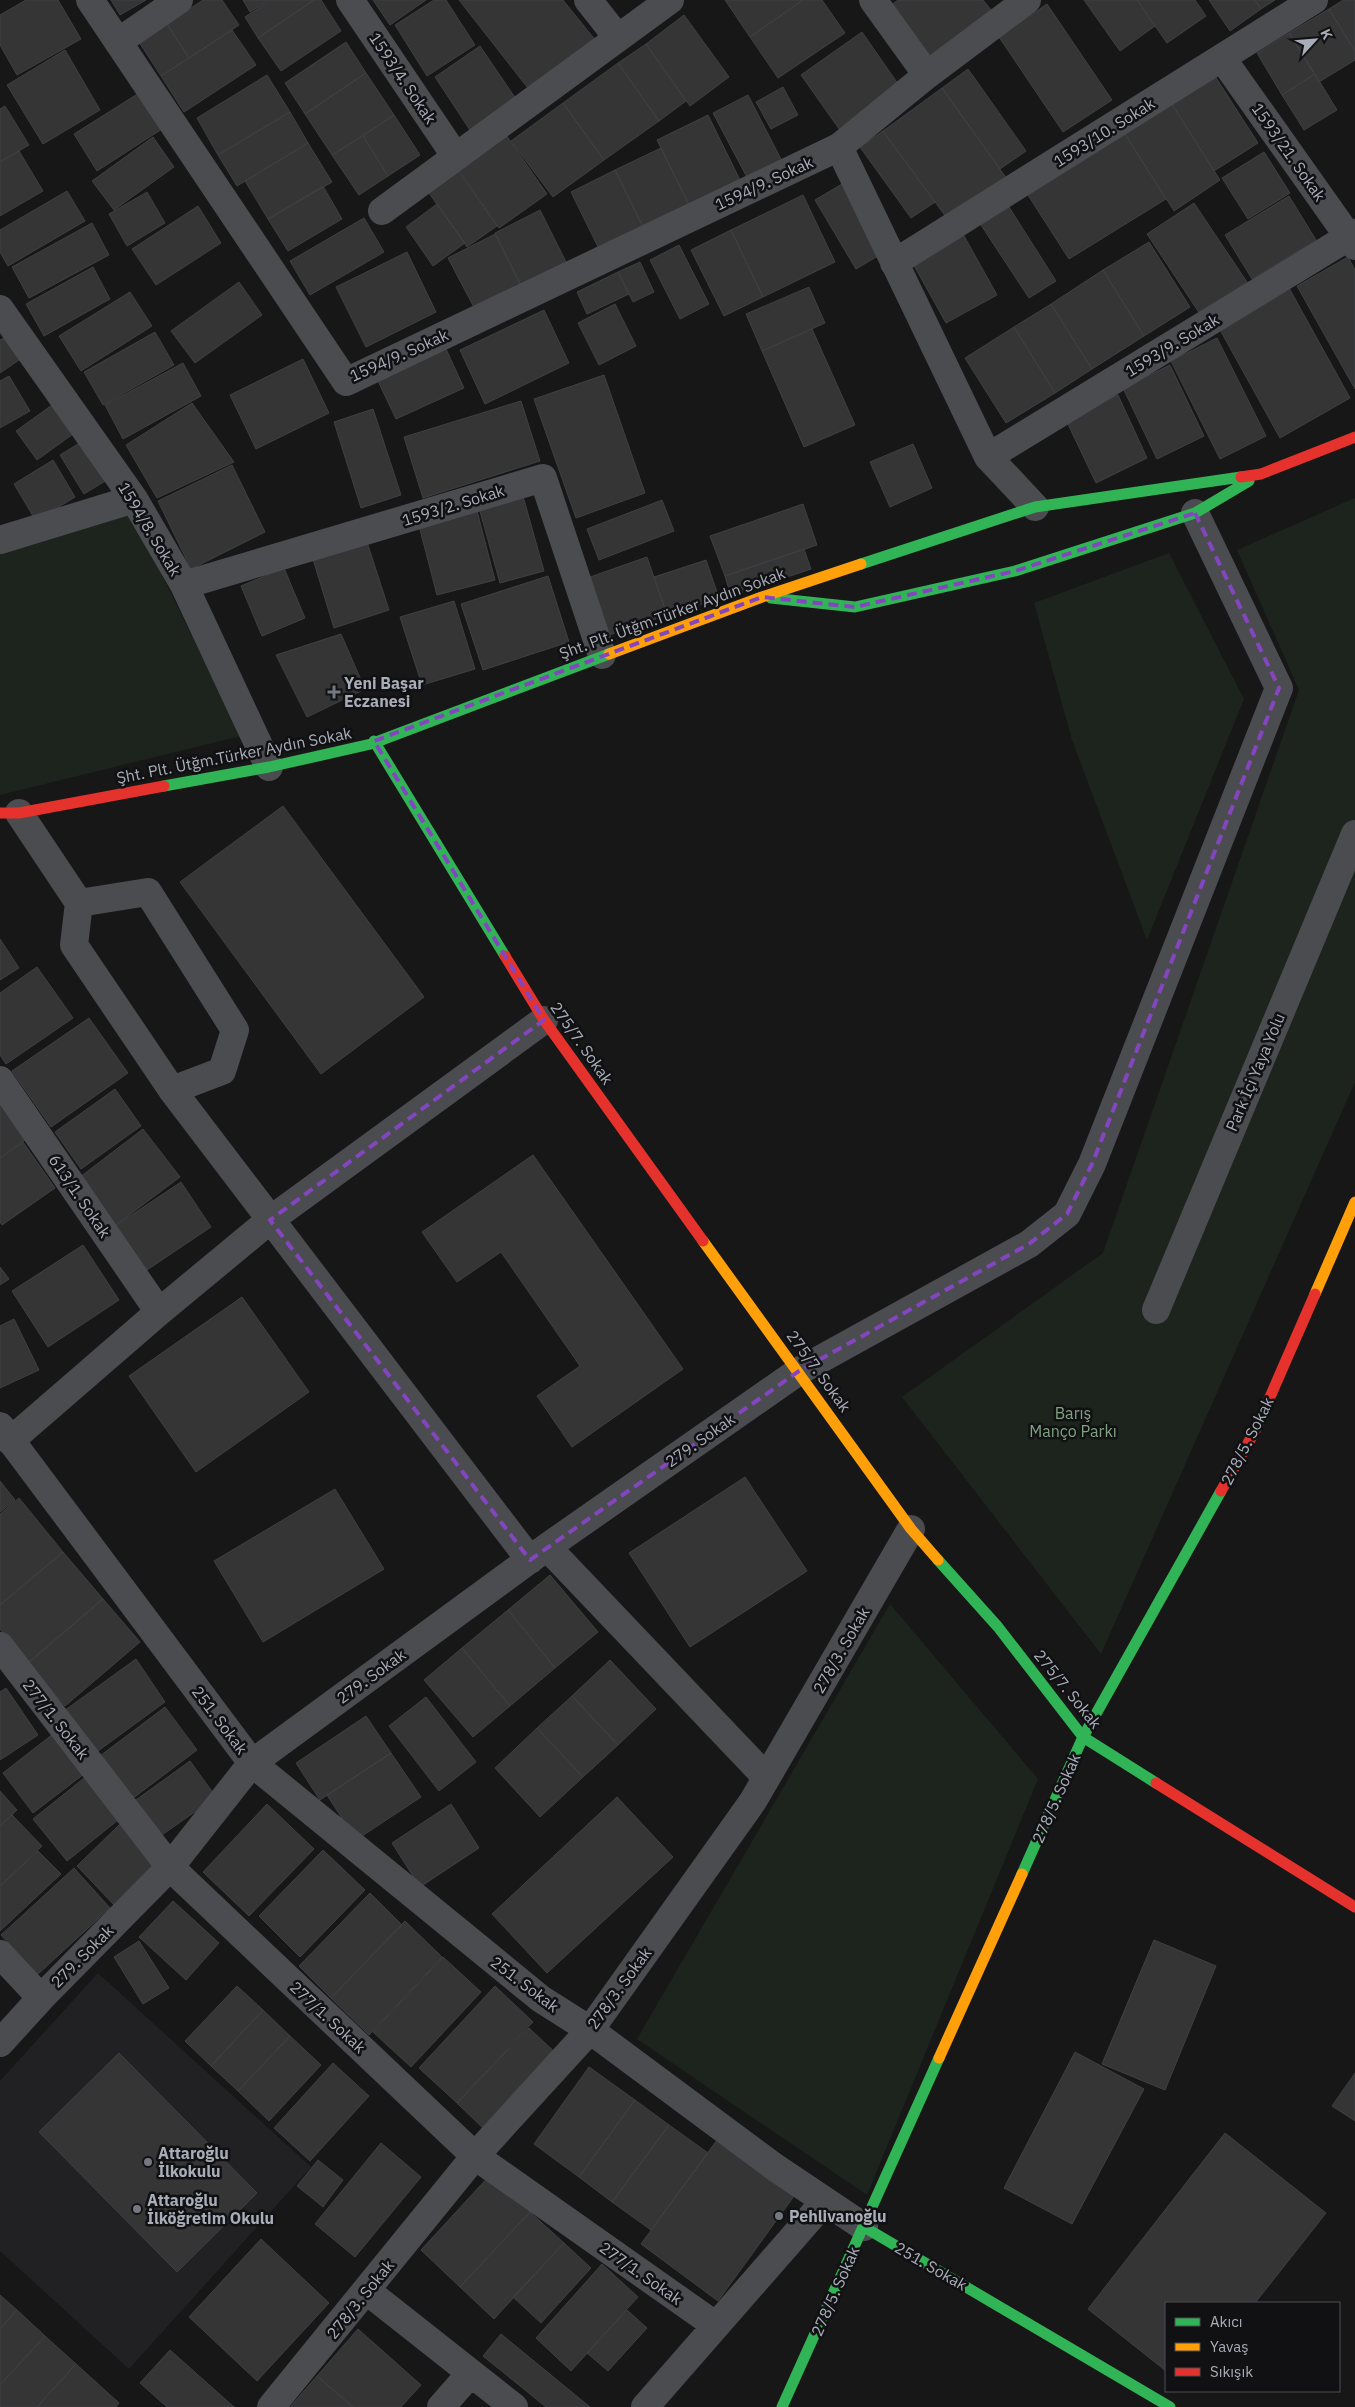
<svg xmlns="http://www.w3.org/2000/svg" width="1355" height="2407" font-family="'IBM Plex Sans',sans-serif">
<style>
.built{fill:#212123}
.green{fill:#1d241e}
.building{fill:#353536;stroke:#3f4043}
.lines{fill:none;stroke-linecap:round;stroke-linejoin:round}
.street{stroke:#4b4c50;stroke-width:28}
.fast{stroke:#30b455;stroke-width:11}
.slow{stroke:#ff9f0a;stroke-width:11}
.jam{stroke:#e5322d;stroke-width:11}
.marked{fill:none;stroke:#8446be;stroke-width:4;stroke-dasharray:10 6;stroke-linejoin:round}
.poi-dot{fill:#757880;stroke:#111113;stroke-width:2}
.labels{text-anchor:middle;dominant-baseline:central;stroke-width:5;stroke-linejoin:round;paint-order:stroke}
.street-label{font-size:16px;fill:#a8adb8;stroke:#111113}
.poi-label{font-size:16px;font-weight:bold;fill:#a8adb8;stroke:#111113;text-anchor:start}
.park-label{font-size:16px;fill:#7fa381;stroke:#111113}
</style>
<rect width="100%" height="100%" fill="#171717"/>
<path class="built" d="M98 1973 311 2167 129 2369 0 2251V2081Z"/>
<path class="green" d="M1355 498V1082L1101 1654 902 1397 1103 1253 1299 690 1237 550Z
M130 510 241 736 0 795V553Z
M1169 553 1244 699 1147 940 1072 740 1034 603Z
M890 1604 1038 1779 867 2195 637 2039Z"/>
<path class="building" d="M26 0H58L81 39 17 75 0 45V15Z
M111 0H146L120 15Z
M203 0H222L239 25 189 58 167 24Z
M243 0H269L250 12Z
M271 0H314L258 38 245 17Z
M314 0H321L341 31 281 71 258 38Z
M373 0H426L390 25Z
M434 0H446L475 45 427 76 395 25Z
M459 0H563L596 41 531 92Z
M725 0H803L750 37Z
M803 0H822L845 33 778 78 750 37Z
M898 0H983L992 11 930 59 890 6Z
M1084 0H1137L1155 26 1120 51Z
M1137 0H1195L1206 16 1167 43Z
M1209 0H1255L1261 9 1230 31Z
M1255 0H1275L1261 9Z
M1343 0H1355V51L1329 9Z
M1047 4 1112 100 1063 132 999 37Z
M1329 9 1355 51V60L1319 82 1289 33Z
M684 15 729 77 690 106 646 44Z
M167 24 189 58 161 76 139 42Z
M232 30 256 65 184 112 161 76Z
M862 32 903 91 842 133 801 75Z
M1289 33 1315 74 1282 95 1257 53Z
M346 42 366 73 305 114 285 83Z
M646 44 686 101 659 121 618 63Z
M480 46 516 99 470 130 435 77Z
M65 50 100 110 43 144 7 85Z
M618 63 659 121 604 160 563 103Z
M968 69 1026 151 1000 169 942 88Z
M366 73 394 115 332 155 305 114Z
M1213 73 1258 143 1214 171 1170 101Z
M1315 74 1337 110 1304 130 1282 95Z
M267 75 290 112 218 155 197 118Z
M783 87 798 115 771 129 756 102Z
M942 88 1007 179 949 221 883 131Z
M139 93 162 129 97 171 74 134Z
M748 95 784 165 750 183 713 113Z
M1170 101 1220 180 1174 211 1123 131Z
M563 103 604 160 553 197 511 141Z
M5 106 29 145 0 162V109Z
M290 112 308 143 237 186 218 155Z
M394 115 420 155 388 176 363 136Z
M708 115 742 184 691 209 657 140Z
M883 131 935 202 911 218 860 147Z
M1123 131 1166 199 1069 259 1026 192Z
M504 132 547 194 499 228 456 166Z
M363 136 388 176 359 195 332 155Z
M153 137 174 167 114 210 92 181Z
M308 143 332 182 268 219 245 181Z
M661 148 691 209 645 231 615 170Z
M19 151 43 191 0 216V162Z
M1264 152 1290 193 1248 219 1222 178Z
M454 165 497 226 467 247 424 186Z
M615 170 645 231 601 253 571 192Z
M842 184 883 253 856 269 815 200Z
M323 186 342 219 288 251 268 219Z
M67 191 85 221 8 266 0 252V230Z
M147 192 165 223 127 246 109 214Z
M803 195 835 262 763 297 731 230Z
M1289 196 1316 240 1252 279 1225 235Z
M1194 203 1247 282 1200 314 1147 234Z
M437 204 465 243 433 266 406 227Z
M198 206 221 243 156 285 132 249Z
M1009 207 1056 281 1029 298 981 225Z
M540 210 568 266 523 289 495 233Z
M364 218 384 252 310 295 290 261Z
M92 223 109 255 29 298 12 267Z
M731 230 763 297 724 316 691 250Z
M495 234 523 290 477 313 448 258Z
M963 234 997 295 946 323 912 262Z
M1149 242 1190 307 1144 336 1103 270Z
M679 245 709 304 680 319 650 260Z
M407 252 436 312 366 347 336 287Z
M1348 257 1355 270V389L1297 286Z
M640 262 654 292 633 302 618 272Z
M93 267 110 299 44 336 26 304Z
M1103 270 1144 336 1092 369 1051 304Z
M618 272 629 294 587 314 577 292Z
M239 282 262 315 195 363 171 331Z
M809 287 825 323 762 351 746 314Z
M1289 288 1350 398 1280 438 1219 328Z
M130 292 152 326 81 371 59 336Z
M615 304 636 346 599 365 578 323Z
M1051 304 1092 369 1055 393 1014 327Z
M544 310 569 363 485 404 460 350Z
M1014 327 1055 393 1006 423 965 358Z
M812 329 855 425 804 447 762 351Z
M155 332 174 365 103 405 84 372Z
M4 338 19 360 0 373V340Z
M1217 338 1266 436 1220 459 1171 361Z
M446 349 464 388 396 419 378 381Z
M303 359 329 413 256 449 230 395Z
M183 363 201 396 123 439 105 405Z
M1170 365 1204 436 1157 459 1123 388Z
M604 375 645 493 576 518 534 399Z
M9 376 30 411 0 428V381Z
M1118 395 1147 458 1096 483 1066 420Z
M59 400 80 429 37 460 16 431Z
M521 401 540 461 423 498 404 437Z
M192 403 234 462 157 498 126 445Z
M373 409 401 495 361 508 334 422Z
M86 439 110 478 84 494 60 455Z
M913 444 932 488 890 507 870 462Z
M53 460 75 497 36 521 14 484Z
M232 465 265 532 191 569 158 501Z
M523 496 544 571 500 583 479 508Z
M662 500 674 531 599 560 587 529Z
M803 504 817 545 725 576 710 536Z
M476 507 495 580 437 595 418 522Z
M366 539 389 610 334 628 312 556Z
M804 549 811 569 731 596 725 576Z
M647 557 667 615 609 635 590 577Z
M706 560 719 598 667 615 654 577Z
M284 568 305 618 262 636 241 586Z
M548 576 569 642 483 670 461 604Z
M454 601 475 669 422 685 400 617Z
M341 634 365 689 307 717 276 655Z
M283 806 424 997 321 1074 180 882Z
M0 939 19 968 0 980Z
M37 967 73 1018 6 1064 0 1055V993Z
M89 1018 128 1073 51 1127 12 1071Z
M115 1089 141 1126 81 1169 55 1132Z
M0 1098 28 1138 0 1158Z
M143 1129 180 1177 116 1225 80 1177Z
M23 1142 55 1188 2 1225 0 1222V1158Z
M533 1155 683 1369 572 1447 537 1396 580 1366 501 1252 457 1282 422 1232Z
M181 1182 211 1227 141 1274 112 1228Z
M83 1245 119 1300 48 1347 12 1291Z
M0 1267 9 1279 0 1285Z
M242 1297 309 1392 196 1472 129 1376Z
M14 1319 39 1370 0 1388V1326Z
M745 1477 807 1571 690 1647 629 1553Z
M0 1481 15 1500 0 1512Z
M335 1489 384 1569 263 1642 214 1561Z
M19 1498 63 1552 0 1605V1514Z
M63 1552 103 1599 28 1663 0 1629V1605Z
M550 1575 598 1632 555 1668 508 1610Z
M103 1599 140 1642 65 1706 28 1663Z
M508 1610 555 1668 510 1706 462 1648Z
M462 1648 510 1706 473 1737 424 1680Z
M136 1659 165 1702 87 1759 57 1716Z
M610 1660 656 1709 618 1745 572 1696Z
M6 1688 38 1735 0 1760V1692Z
M572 1696 618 1745 583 1777 537 1728Z
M426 1697 476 1762 439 1791 389 1726Z
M165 1707 197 1750 124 1805 92 1762Z
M366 1716 391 1753 320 1800 296 1763Z
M537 1728 583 1777 540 1817 495 1768Z
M53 1734 84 1774 33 1813 3 1773Z
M391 1753 421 1797 356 1840 327 1795Z
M190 1761 216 1797 159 1837 133 1802Z
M89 1774 123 1816 67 1861 33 1819Z
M0 1791 17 1810 0 1826Z
M617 1797 673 1857 547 1973 492 1914Z
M267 1804 314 1849 249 1916 203 1872Z
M451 1804 479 1848 420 1887 392 1843Z
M12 1815 42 1846 0 1886V1826Z
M122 1822 161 1860 115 1906 77 1866Z
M323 1850 365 1890 300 1957 259 1916Z
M38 1851 61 1874 0 1931V1886Z
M74 1868 110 1908 37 1975 1 1935Z
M370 1893 402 1925 331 1998 299 1966Z
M173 1901 219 1943 186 1980 139 1937Z
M405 1921 442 1957 369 2035 331 1998Z
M1154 1940 1216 1966 1165 2090 1102 2064Z
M139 1941 169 1988 143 2004 114 1957Z
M443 1957 481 1992 411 2067 373 2032Z
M237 1986 263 2010 211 2066 185 2041Z
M495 1986 533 2022 457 2103 419 2068Z
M263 2010 290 2036 238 2091 211 2066Z
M529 2028 560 2057 488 2133 457 2103Z
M290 2036 321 2065 269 2121 238 2091Z
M1075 2052 1144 2089 1072 2224 1004 2188Z
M119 2053 257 2193 177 2272 39 2132Z
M333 2063 369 2096 310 2161 274 2128Z
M589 2067 635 2100 579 2177 534 2144Z
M1355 2073V2121L1332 2106Z
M635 2100 669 2125 612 2202 579 2177Z
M669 2125 708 2153 651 2230 612 2202Z
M1225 2133 1326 2213 1255 2303H1166V2371L1088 2309Z
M720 2136 797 2192 718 2301 641 2244Z
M381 2143 421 2177 355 2257 315 2224Z
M318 2160 343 2180 323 2207 297 2186Z
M491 2174 530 2212 460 2287 421 2250Z
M530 2212 564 2243 494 2319 460 2287Z
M261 2239 329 2303 257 2381 189 2317Z
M564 2243 591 2268 541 2323 513 2297Z
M602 2264 638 2297 571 2371 536 2338Z
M0 2295 17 2310 0 2329Z
M17 2310 45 2336 0 2385V2329Z
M627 2310 647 2328 608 2371 587 2353Z
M358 2329 421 2385 401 2407H353L317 2376Z
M501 2334 590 2407H546L483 2356Z
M45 2336 76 2364 37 2407H0V2385Z
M170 2350 234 2407H167L140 2383Z
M76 2364 119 2403 116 2407H37Z
M317 2376 353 2407H290Z"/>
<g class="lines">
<path class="street" d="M90 0 346 382 839 147
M350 0 456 157
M588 0 618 38
M873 0 927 75
M1027 0 927 75 839 147 988 457 1035 507
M118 42 179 0
M1222 58 1355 246
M382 211 670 0
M894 263 1314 0
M0 309 134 499 184 585 269 767
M988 457 1355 233
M0 540 134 499
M184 585 543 478 602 655
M19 813 79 903 74 945 172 1090 530 1560
M79 903 148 892 235 1030 222 1071 172 1090
M0 1080 159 1312
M1156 1310 1355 834
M0 1426 252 1763 541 1999 590 2030 776 2168 864 2227
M10 1441 159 1312 270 1220 544 1020
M547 1547 766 1777
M0 1646 170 1867 475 2156 715 2325
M0 1954 41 1998
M0 2043 41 1998 170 1867 252 1763 547 1547 799 1371 1029 1244 1067 1214 1092 1164 1279 688 1195 513
M367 2291 514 2407
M271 2407 475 2156 590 2030 753 1801 911 1529
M441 2407 470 2374
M645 2407 825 2201"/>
<path class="fast" d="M861 564 1035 507 1241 477
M771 598 855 607 1015 571 1195 513 1249 481
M374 741 505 956
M164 786 269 767 371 744 609 654
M938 1560 998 1627 1083 1737 1156 1783
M1022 1874 1083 1737 1221 1491
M864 2227 1170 2407
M782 2407 939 2058"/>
<path class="slow" d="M609 654 762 597 861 564
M703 1241 911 1529 938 1560
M1315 1294 1355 1202
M939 2058 1022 1874"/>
<path class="jam" d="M1241 477 1261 474 1355 437
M0 813H19L164 786
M505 956 544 1020 703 1241
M1221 1491 1256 1429 1315 1294
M1156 1783 1355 1907"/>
</g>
<path class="marked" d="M1195 513 1279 688 1092 1164 1067 1214 1029 1244 799 1371 530 1560 270 1220 544 1020 374 741 762 597 855 607 1015 571Z"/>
<g class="poi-dot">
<path d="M331.5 684.5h5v5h5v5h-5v5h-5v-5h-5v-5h5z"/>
<circle cx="148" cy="2162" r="5"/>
<circle cx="137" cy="2209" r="5"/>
<circle cx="779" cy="2216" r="5"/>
</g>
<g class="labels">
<g class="street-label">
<text transform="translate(403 78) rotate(56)">1593/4. Sokak</text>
<text transform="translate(1104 132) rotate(-32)">1593/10. Sokak</text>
<text transform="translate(1289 152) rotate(55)">1593/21. Sokak</text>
<text transform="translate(764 183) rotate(-25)">1594/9. Sokak</text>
<text transform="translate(1172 345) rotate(-31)">1593/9. Sokak</text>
<text transform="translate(399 355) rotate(-24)">1594/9. Sokak</text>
<text transform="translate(453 505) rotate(-17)">1593/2. Sokak</text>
<text transform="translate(150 529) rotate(59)">1594/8. Sokak</text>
<text transform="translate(672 613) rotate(-20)">Şht. Plt. Ütğm.Türker Aydın Sokak</text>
<text transform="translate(234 755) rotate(-11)">Şht. Plt. Ütğm.Türker Aydın Sokak</text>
<text transform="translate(582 1043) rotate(55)">275/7. Sokak</text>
<text transform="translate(1255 1072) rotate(-67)">Park İçi Yaya Yolu</text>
<text transform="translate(80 1196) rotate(56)">613/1. Sokak</text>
<text transform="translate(819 1371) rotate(54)">275/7. Sokak</text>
<text transform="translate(700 1440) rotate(-35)">279. Sokak</text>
<text transform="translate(1247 1441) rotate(-63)">278/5. Sokak</text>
<text transform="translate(841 1650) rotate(-60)">278/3. Sokak</text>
<text transform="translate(371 1676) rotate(-36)">279. Sokak</text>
<text transform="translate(1068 1689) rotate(51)">275/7. Sokak</text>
<text transform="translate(56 1719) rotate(52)">277/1. Sokak</text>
<text transform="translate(220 1720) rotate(53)">251. Sokak</text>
<text transform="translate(1056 1798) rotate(-66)">278/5. Sokak</text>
<text transform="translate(82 1956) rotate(-45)">279. Sokak</text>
<text transform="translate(525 1984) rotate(37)">251. Sokak</text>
<text transform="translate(619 1988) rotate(-54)">278/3. Sokak</text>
<text transform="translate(328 2017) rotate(43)">277/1. Sokak</text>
<text transform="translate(931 2266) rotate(30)">251. Sokak</text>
<text transform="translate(641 2273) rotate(35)">277/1. Sokak</text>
<text transform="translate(835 2291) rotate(-66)">278/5. Sokak</text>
<text transform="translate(360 2299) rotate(-51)">278/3. Sokak</text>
</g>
<g class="poi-label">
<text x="344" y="683">Yeni Başar<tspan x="344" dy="18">Eczanesi</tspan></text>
<text x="158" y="2153">Attaroğlu<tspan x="158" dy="18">İlkokulu</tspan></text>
<text x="147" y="2200">Attaroğlu<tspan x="147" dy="18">İlköğretim Okulu</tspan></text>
<text x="789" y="2216">Pehlivanoğlu</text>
</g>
<g class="park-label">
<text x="1073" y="1413">Barış<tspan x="1073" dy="18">Manço Parkı</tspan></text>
</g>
</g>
<rect x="1165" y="2302" width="175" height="90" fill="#111113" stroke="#4d4f55"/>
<rect x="1175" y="2318" width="25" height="8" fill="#30b455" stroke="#4d4f55"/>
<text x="1210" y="2327" font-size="15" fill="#a8adb8">Akıcı</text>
<rect x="1175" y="2343" width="25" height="8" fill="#ff9f0a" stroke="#4d4f55"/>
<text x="1210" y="2352" font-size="15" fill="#a8adb8">Yavaş</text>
<rect x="1175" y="2368" width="25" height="8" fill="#e5322d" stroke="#4d4f55"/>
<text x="1210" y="2377" font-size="15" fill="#a8adb8">Sıkışık</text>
<g transform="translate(1315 40) rotate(64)" stroke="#111113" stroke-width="4" paint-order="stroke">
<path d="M0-4L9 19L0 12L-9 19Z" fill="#a8adb8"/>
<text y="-8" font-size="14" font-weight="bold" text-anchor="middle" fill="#a8adb8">K</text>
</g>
</svg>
